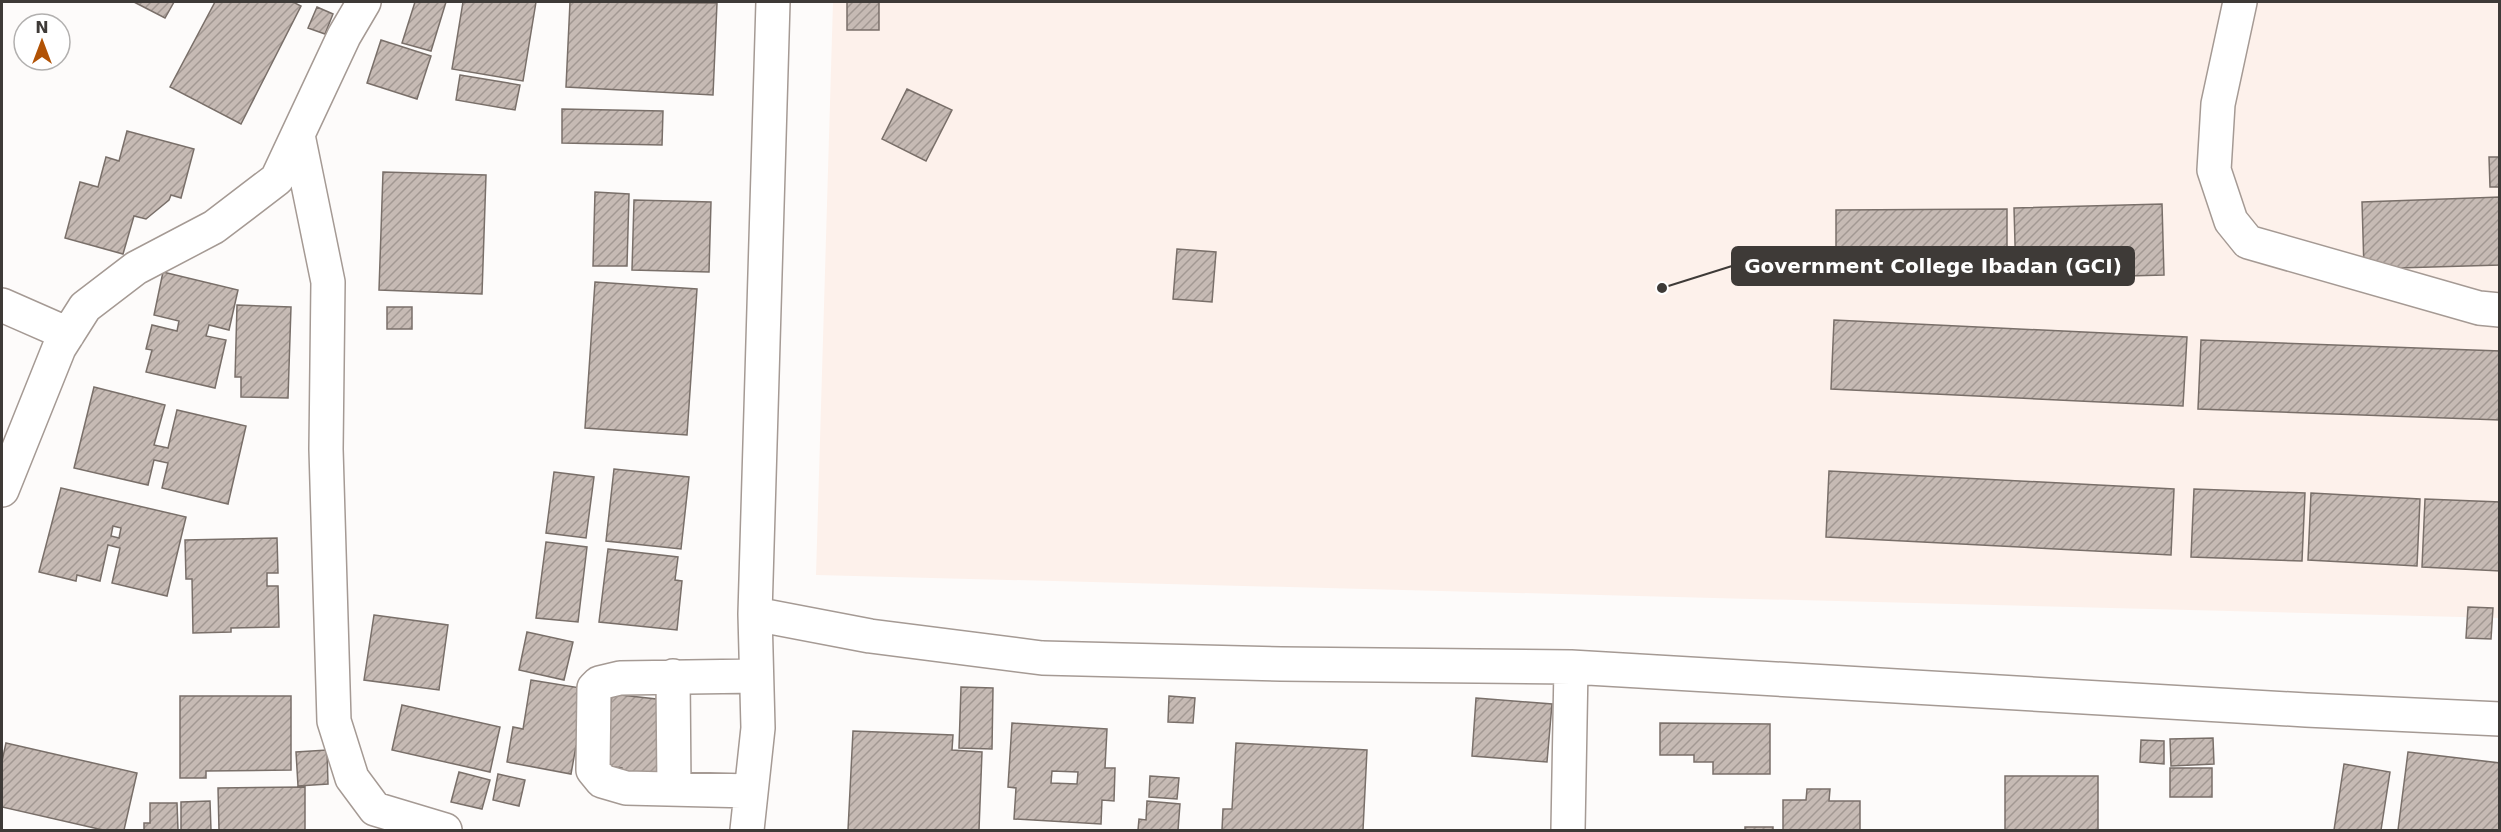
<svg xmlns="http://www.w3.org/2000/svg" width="2501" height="832" font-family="'DejaVu Sans',sans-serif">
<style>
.built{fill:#fdf1eb}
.building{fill:url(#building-hatch);stroke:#796f69;stroke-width:1.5;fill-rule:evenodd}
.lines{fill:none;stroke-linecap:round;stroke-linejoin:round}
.minor-casing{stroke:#a59a94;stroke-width:36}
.minor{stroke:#fff;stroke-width:33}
.leader{fill:none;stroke:#3e3a37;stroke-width:2}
.callout-dot{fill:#3e3a37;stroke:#fff;stroke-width:2}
.callout{fill:#3e3a37;stroke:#3e3a37;stroke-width:2}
.callout-label{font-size:20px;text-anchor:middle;font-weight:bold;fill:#fff}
</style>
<defs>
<pattern id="building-hatch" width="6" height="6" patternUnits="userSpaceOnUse" patternTransform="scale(1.5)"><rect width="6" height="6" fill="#c6bab4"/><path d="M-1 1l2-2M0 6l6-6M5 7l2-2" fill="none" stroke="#a29893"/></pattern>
</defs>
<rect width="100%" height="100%" fill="#fdfbfa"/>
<path class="built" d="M833 2H2499V618L816 575Z"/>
<path class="building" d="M134 2H174L165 18Z
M215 2H293L301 6 241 124 170 87Z
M415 2H446L431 51 402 43Z
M463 2H536L523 81 452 69Z
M570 2 717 3 713 95 566 87Z
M847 2H879V30H847Z
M317 7 333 14 325 34 308 28Z
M381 40 431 56 417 99 367 83Z
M460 75 520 85 515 110 456 100Z
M907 89 952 110 926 161 882 139Z
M562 109 663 111 662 145 562 143Z
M127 131 194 149 181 198 171 195 169 200 146 219 134 216 123 254 65 238 80 182 98 187 106 157 119 161Z
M2489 157H2500V187H2490Z
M383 172 486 175 482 294 379 290Z
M595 192 629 194 627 266H593Z
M2500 197V265L2364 269 2362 202Z
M634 200 711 202 709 272 632 270Z
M2162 204 2164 275 2016 279 2014 208Z
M2007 209V280H1836V210Z
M1177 249 1216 252 1212 302 1173 299Z
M163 272 238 290 229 330 209 325 206 336 226 340 215 388 146 372 152 350 146 349 152 325 177 331 179 321 154 315Z
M595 282 697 289 687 435 585 428Z
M237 305 291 307 288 398 241 397V377H235Z
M387 307H412V329H387Z
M1834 320 2187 337 2183 406 1831 389Z
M2201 340 2500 351V420L2198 409Z
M94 387 165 405 154 445 168 448 177 410 246 426 228 504 162 488 168 463 154 460 148 485 74 468Z
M614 469 689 477 681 549 606 541Z
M1829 471 2174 489 2171 555 1826 537Z
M554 472 594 477 586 538 546 533Z
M61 488 186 517 167 596 112 583 120 548 108 545 100 581 77 575 76 581 39 572ZM113 526 121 528 119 538 111 536Z
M2194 489 2305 493 2302 561 2191 557Z
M2311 493 2420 499 2417 566 2308 560Z
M2425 499 2500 502V571L2422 567Z
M277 538 278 573H267V586H278L279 627 231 628V632L193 633 192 579H186L185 540Z
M546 542 587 547 578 622 536 618Z
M608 549 678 557 675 580 682 581 677 630 599 622Z
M2468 607 2493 608 2491 639 2466 638Z
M374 615 448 625 439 690 364 680Z
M527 632 573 642 564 680 519 670Z
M531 680 593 690 583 747 576 746 571 774 507 762 513 727 523 729Z
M961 687 993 688 992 749 959 748Z
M612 694 665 700 656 783 621 779 622 768 604 766Z
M180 696H291V770L206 771V778H180Z
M1169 696 1195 698 1193 723 1168 722Z
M1476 698 1552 704 1547 762 1472 756Z
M402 705 500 727 490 772 392 750Z
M1012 723 1107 729 1105 768H1115L1114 801 1102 800 1101 824 1014 819 1016 788 1008 787ZM1052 771 1078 772 1077 784 1051 783Z
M1660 723 1770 724V774H1713V762H1694V755H1660Z
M853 731 953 735 952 750 982 752 979 830H848Z
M2213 738 2214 764 2171 766 2170 739Z
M2141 740 2164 741V764L2140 762Z
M6 743 137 773 124 830H103L2 807V761Z
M1236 743 1367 750 1363 830H1222L1223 809H1232Z
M327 750 328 784 298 786 296 752Z
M2408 752 2500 763V830H2398Z
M2344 764 2390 772 2381 830H2334Z
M2170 768H2212V797H2170Z
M459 772 490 780 482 809 451 802Z
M498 774 525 780 519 806 493 800Z
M1150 776 1179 778 1177 799 1149 797Z
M2005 776H2098V830H2005Z
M305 787V830H219L218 788Z
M1807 789H1830L1829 801H1860V830H1783V800H1806Z
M210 801 211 830H181V802Z
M1147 801 1180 804 1178 830H1138L1139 819 1146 820Z
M150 803H177L178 830H144V823H150Z
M1745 827H1773V830H1745Z"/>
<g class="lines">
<defs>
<path id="minor" d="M2240 2 2218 104 2214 170 2231 221 2248 242 2479 308 2500 310
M298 135 328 282 326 449 334 721 352 778 375 809 445 830
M2 305 68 334
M2 490 59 348 85 307 136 268 214 227 277 179 344 36 364 2
M755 614 870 636 1042 658 1281 664 1571 667 2306 710 2500 719
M673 676 674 789
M751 791 626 788 602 781 593 770 594 688 599 683 620 678 756 676
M747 830 758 728 755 614 773 2
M1568 830 1571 667"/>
</defs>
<use href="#minor" class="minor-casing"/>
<use href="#minor" class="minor"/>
</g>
<path class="leader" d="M1662 288L1732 266"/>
<circle class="callout-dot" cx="1662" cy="288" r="6"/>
<rect class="callout" x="1732" y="247" width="402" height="38" rx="6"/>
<g class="callout-label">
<text x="1933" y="273">Government College Ibadan (GCI)</text>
</g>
<rect width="2501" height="832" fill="none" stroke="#3e3a37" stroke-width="6"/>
<g transform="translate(42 42)"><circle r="28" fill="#ffffff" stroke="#b2b0af" stroke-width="1.5"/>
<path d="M0-4.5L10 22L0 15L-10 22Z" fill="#b15205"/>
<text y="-9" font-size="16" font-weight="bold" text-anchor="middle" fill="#3e3a37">N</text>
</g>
</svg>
